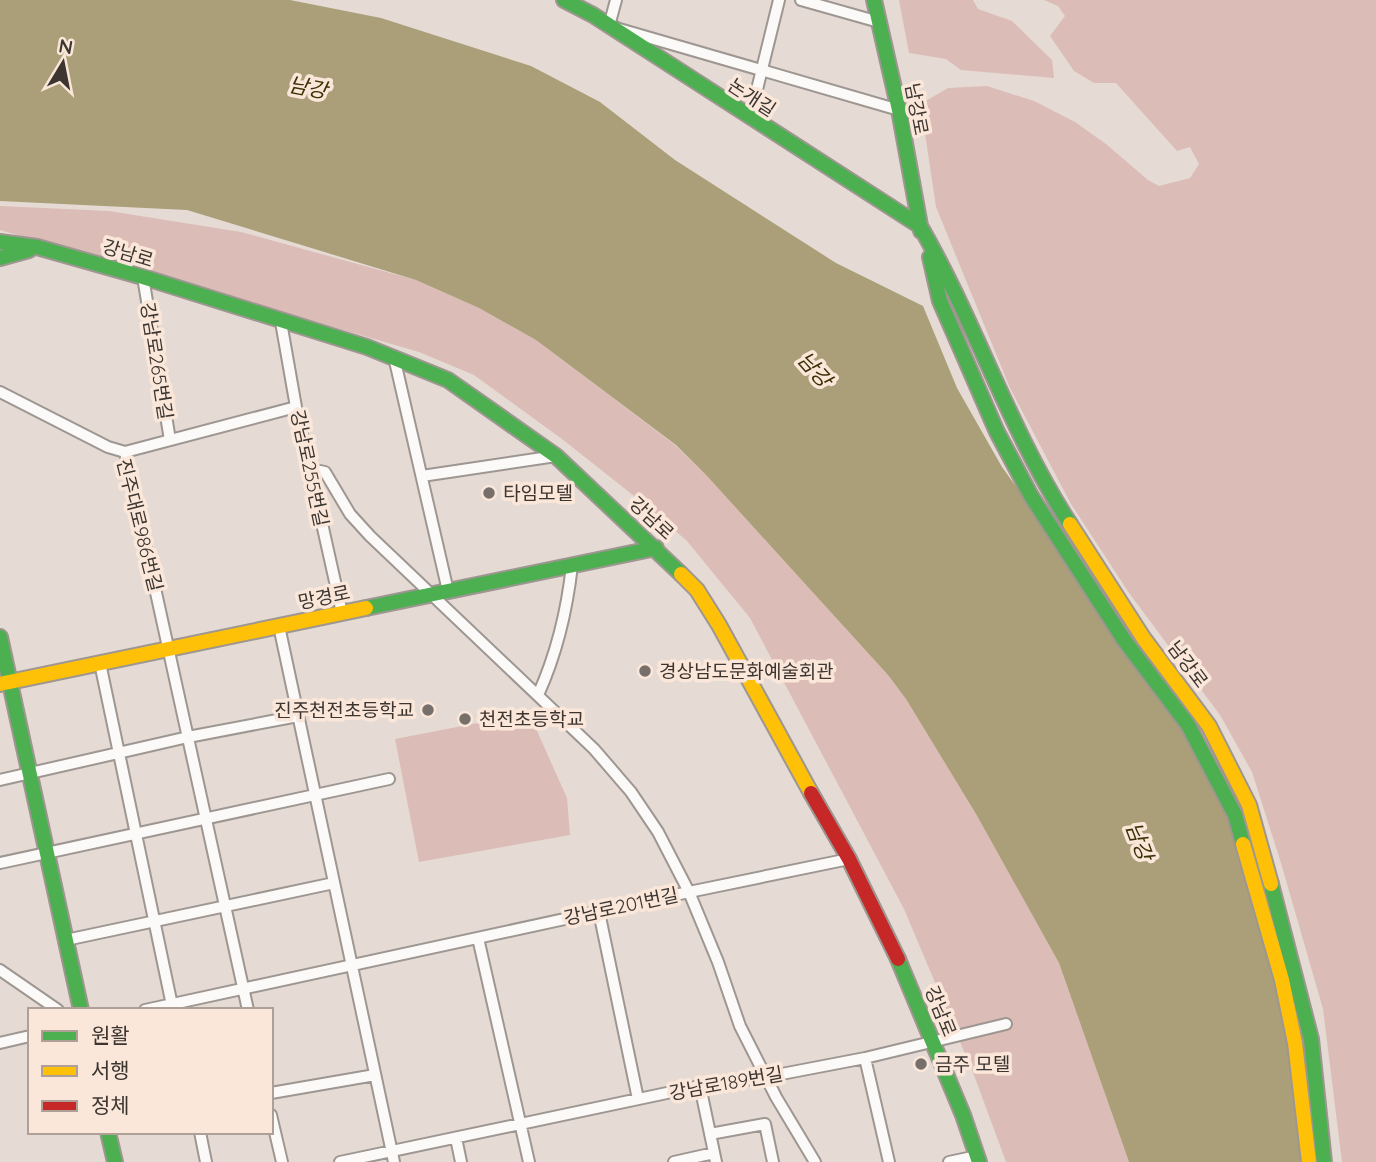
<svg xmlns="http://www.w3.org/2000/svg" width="1376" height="1162" font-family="Quicksand,'Noto Sans KR',sans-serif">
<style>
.green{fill:#dcbcb7}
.water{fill:#aa9f78}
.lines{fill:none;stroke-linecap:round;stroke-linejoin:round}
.street-casing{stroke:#9e9691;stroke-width:14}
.fast-casing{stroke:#9e9691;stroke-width:18}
.slow-casing{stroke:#9e9691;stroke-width:18}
.jam-casing{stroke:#9e9691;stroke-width:18}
.street{stroke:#fbfaf9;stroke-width:10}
.fast{stroke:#4caf50;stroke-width:14}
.slow{stroke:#ffc107;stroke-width:14}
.jam{stroke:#c62828;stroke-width:14}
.poi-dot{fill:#776f69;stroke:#fae7da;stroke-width:2.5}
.labels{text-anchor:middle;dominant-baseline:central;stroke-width:7;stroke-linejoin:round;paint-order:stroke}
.street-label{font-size:19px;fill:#3c3530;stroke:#fae7da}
.poi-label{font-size:19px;fill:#3c3530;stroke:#fae7da;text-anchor:start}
.water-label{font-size:21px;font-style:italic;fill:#3a3104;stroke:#fae7da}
</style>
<rect width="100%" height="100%" fill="#e5dbd4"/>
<path class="green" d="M899 0H973L978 9 1012 21 1052 60 1054 78 961 70 946 59 909 53Z
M1044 0H1376V1162H1342L1323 1009 1281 863 1252 772 1220 715 1129 593 1071 504 1010 388 936 207 923 120 924 102 948 88 987 86 1034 101 1075 122 1106 144 1148 180 1159 186 1190 178 1199 164 1190 147 1177 151 1116 83H1094L1074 71 1050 36 1065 16 1058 6Z
M0 206 109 211 241 232 416 280 479 308 536 340 675 445 707 476 888 675 906 699 976 814 1059 963 1129 1162H1006L974 1075 904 909 750 618 687 541 648 507 562 439 474 375 419 352 0 230Z
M529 713 567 798 570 835 419 862 395 739Z"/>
<path class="water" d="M0 0H290L381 18 531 66 600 102 675 160 836 263 923 306 957 388 1002 467 1106 612 1223 781 1279 959 1312 1162H1129L1059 963 976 814 906 699 888 675 707 476 676 445 536 340 479 308 416 280 187 210 0 201Z"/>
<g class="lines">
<defs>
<path id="street" d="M616 0 609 26 899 110
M801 0 879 22
M750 118 779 0
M143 277 170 440
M281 322 296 407 342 613
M394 357 448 591
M0 392 108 447 125 452 296 407
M125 452 248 1010
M310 469 325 472 350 514 370 536 594 749 631 792 658 832 689 892 718 962 740 1026 776 1097 815 1162
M422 476 556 456
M279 626 394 1162
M100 663 173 1010
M538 695C557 653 567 611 572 565
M0 780 188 737 298 716
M0 863 389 779
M599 912 638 1099
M478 938 529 1162
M66 940 334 883
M0 970 58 1010
M145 1010 689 892 849 859
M0 1043 30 1036
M865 1058 889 1162
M700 1086 716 1162
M271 1093 375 1075
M271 1115 282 1162
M200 1132 206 1162
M710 1134 765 1124 773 1162
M456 1138 461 1162
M340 1162 700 1086 766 1077 865 1058 1006 1024
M674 1162 714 1153
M949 1162 977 1156"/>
<path id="fast" d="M564 0 593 15 920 226C976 323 1009 430 1070 524
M874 0 899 110 921 231
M0 242 37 247 143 277 367 347 448 380 556 456 681 574
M930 257 940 301 997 432 1031 496 1124 640 1188 725 1235 815 1243 844
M0 258 29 250
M366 608 656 548
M0 637 81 1010
M1271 884 1311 1039 1324 1162
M898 959 963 1115 979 1162
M108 1132 115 1162"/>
<path id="slow" d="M1070 524 1144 639 1209 726 1249 805 1271 884
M681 574 697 590 719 625 811 793
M0 684 366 608
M1243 844 1282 980 1295 1043 1309 1162"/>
<path id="jam" d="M811 793 849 859 898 959"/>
</defs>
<use href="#street" class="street-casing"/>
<use href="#fast" class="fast-casing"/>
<use href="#slow" class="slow-casing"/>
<use href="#jam" class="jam-casing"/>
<use href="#street" class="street"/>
<use href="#fast" class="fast"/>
<use href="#slow" class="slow"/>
<use href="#jam" class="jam"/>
</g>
<g class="poi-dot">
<circle cx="489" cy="493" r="7"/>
<circle cx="645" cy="671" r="7"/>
<circle cx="428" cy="710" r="7"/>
<circle cx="465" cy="719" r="7"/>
<circle cx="921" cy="1064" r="7"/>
</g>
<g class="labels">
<g class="street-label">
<text transform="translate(752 97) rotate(33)">논개길</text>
<text transform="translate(917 109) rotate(79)">남강로</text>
<text transform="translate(128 253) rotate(17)">강남로</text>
<text transform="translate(157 361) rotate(81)">강남로265번길</text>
<text transform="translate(310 468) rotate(78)">강남로255번길</text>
<text transform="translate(652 518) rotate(43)">강남로</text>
<text transform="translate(140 525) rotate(76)">진주대로986번길</text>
<text transform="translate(324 597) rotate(-12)">망경로</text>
<text transform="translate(1188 664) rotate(53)">남강로</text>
<text transform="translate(621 906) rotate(-12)">강남로201번길</text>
<text transform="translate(941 1011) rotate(68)">강남로</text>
<text transform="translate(726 1083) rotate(-10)">강남로189번길</text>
</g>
<g class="poi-label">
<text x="503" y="493">타임모텔</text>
<text x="659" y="671">경상남도문화예술회관</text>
<text x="414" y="710" text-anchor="end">진주천전초등학교</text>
<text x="479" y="719">천전초등학교</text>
<text x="935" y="1064">금주 모텔</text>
</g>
<g class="water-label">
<text transform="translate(308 87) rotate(11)">남강</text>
<text transform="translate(815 369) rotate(48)">남강</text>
<text transform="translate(1140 841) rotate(69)">남강</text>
</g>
</g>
<rect x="28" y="1008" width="245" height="126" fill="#fae7da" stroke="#aea096" stroke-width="2"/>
<rect x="42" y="1031" width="35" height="10" fill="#4caf50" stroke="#aea096" stroke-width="2"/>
<text x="91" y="1043" font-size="21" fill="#3c3530">원활</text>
<rect x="42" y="1066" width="35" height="10" fill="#ffc107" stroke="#aea096" stroke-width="2"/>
<text x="91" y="1078" font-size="21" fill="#3c3530">서행</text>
<rect x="42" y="1101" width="35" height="10" fill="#c62828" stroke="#aea096" stroke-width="2"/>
<text x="91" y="1113" font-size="21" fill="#3c3530">정체</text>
<g transform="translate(63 63) rotate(10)" stroke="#fae7da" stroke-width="5" paint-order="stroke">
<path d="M0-5L12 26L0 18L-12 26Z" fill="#3c3530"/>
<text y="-10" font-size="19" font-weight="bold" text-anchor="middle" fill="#3c3530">N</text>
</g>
</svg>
